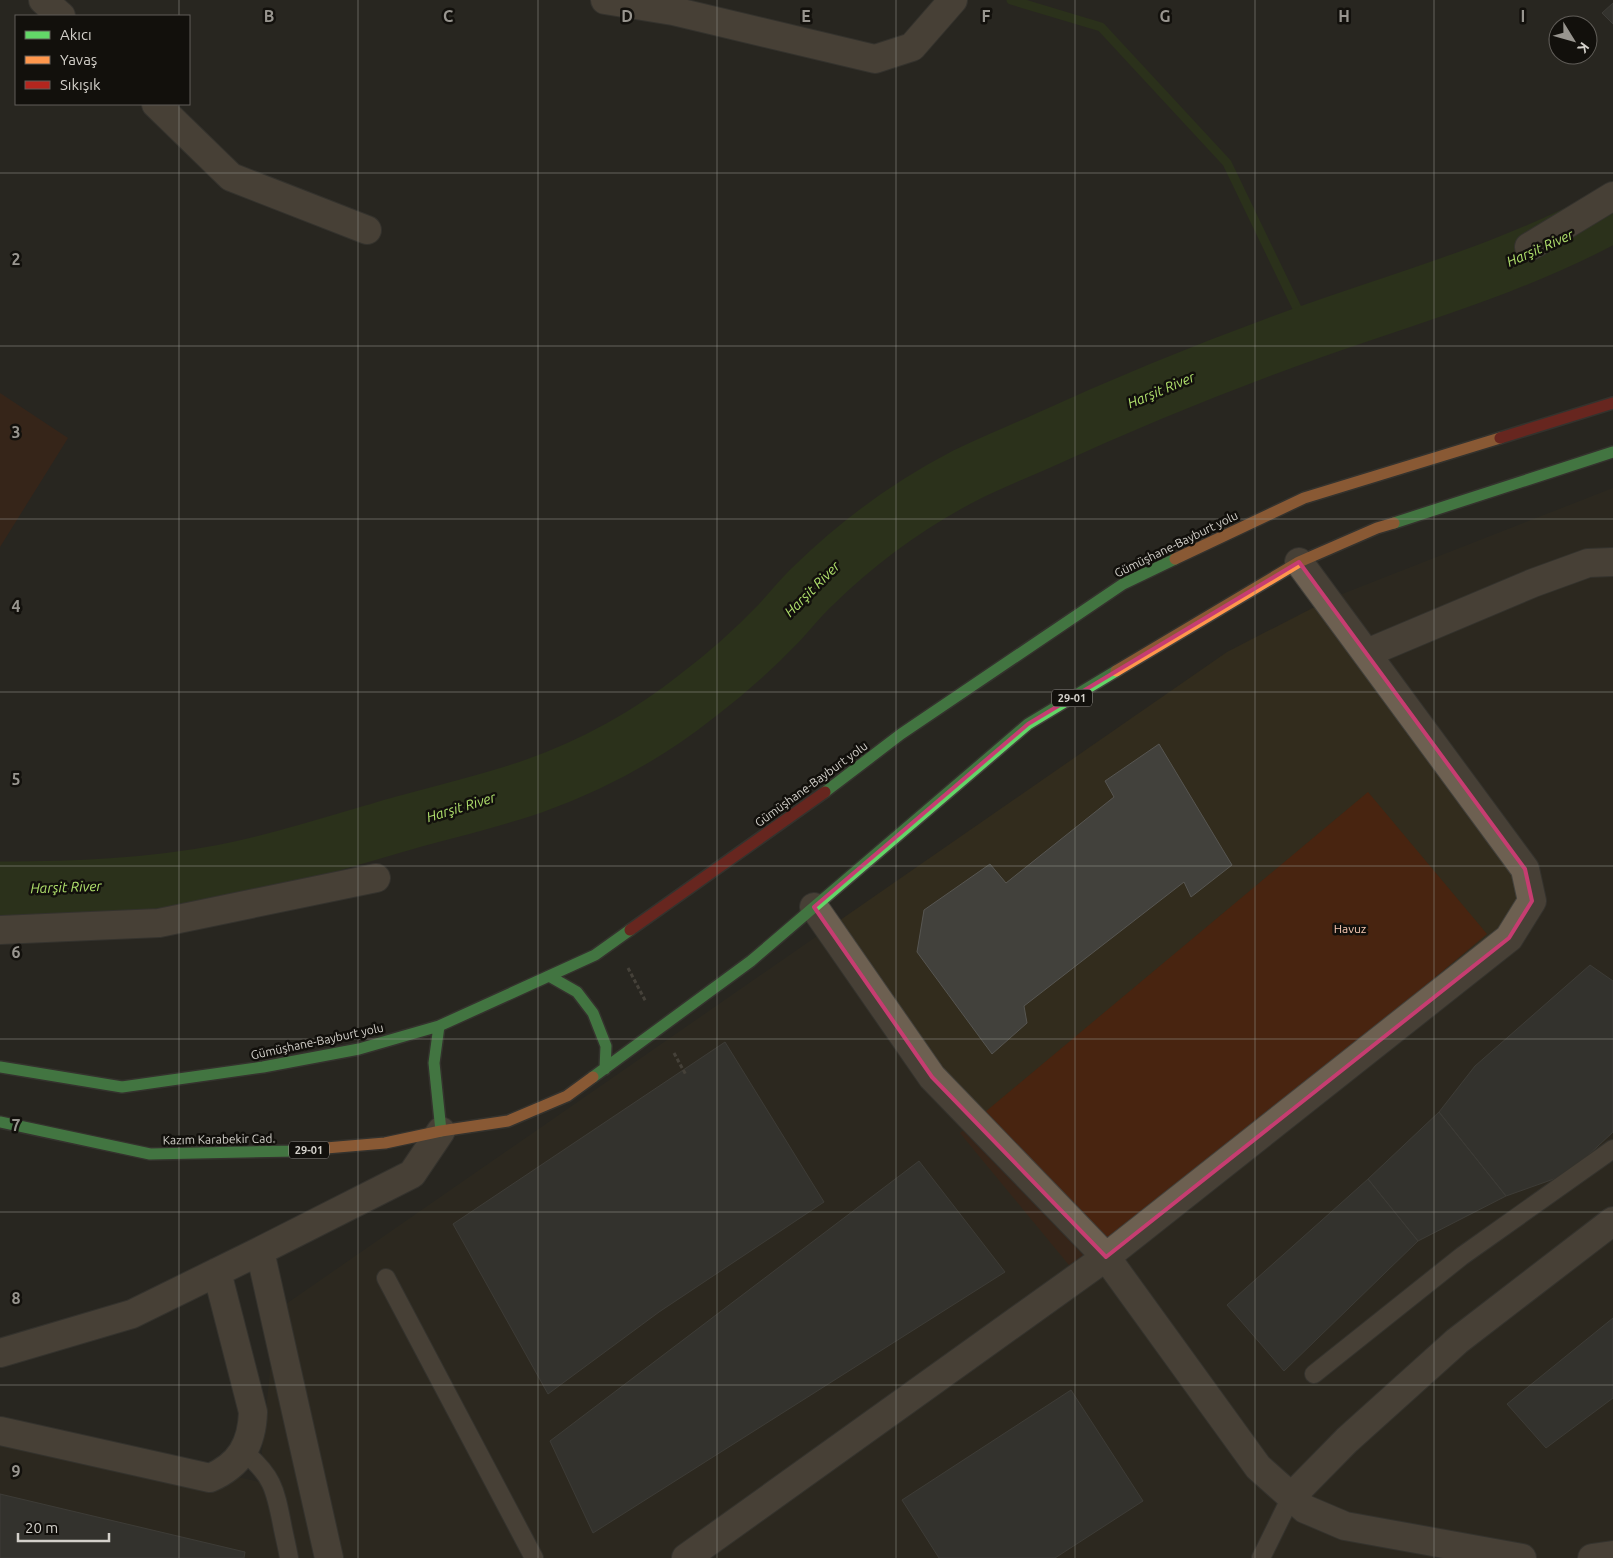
<svg xmlns="http://www.w3.org/2000/svg" width="1613" height="1558" font-family="Ubuntu,sans-serif">
<style>
.built{fill:#322c1d}
.green{fill:#482410}
.lines{fill:none;stroke-linecap:round;stroke-linejoin:round}
.stream{stroke:#2f3f14;stroke-width:9}
.river{stroke:#2f3f14;stroke-width:55}
.building{fill:#42413c;stroke:#575652}
.lane-casing{stroke:#43413c;stroke-width:20}
.street-casing{stroke:#43413c;stroke-width:30}
.fast-casing{stroke:#43413c;stroke-width:14}
.slow-casing{stroke:#43413c;stroke-width:14}
.jam-casing{stroke:#43413c;stroke-width:14}
.path{stroke:#696257;stroke-width:3;stroke-dasharray:4 2.5;stroke-linecap:butt}
.lane{stroke:#6d6051;stroke-width:18}
.street{stroke:#6d6051;stroke-width:28}
.fast{stroke:#63d668;stroke-width:11}
.slow{stroke:#ff974d;stroke-width:11}
.jam{stroke:#b3261e;stroke-width:11}
.marked{fill:none;stroke:#c63d71;stroke-width:4;stroke-linejoin:round}
.grid{fill:none;stroke:#98958f;stroke-width:1;stroke-opacity:0.55}
.labels{text-anchor:middle;dominant-baseline:central;stroke-width:5;stroke-linejoin:round;paint-order:stroke}
.shield{fill:#12100c;stroke:#9a9792;stroke-width:1}
.shield-label{font-size:11px;font-weight:bold;fill:#d4d1cb}
.street-label{font-size:12px;fill:#d4d1cb;stroke:#12100c}
.park-label{font-size:12px;fill:#f9cab4;stroke:#12100c}
.water-label{font-size:14px;font-style:italic;fill:#b0e06c;stroke:#12100c}
.grid-label{font-size:16px;text-anchor:middle;font-weight:bold;fill:#98958f;stroke:#12100c;stroke-width:5;stroke-linejoin:round;paint-order:stroke}
</style>
<rect width="100%" height="100%" fill="#282620"/>
<path class="built" d="M1613 488V1558H0V1423L259 1482 276 1311 1227 652 1332 598Z"/>
<path class="green" d="M0 393 68 438 0 547Z
M1368 792 1487 934 1078 1276 960 1133Z"/>
<g class="lines">
<path class="stream" d="M1011 0 1101 27 1227 163 1309 333"/>
<path class="river" d="M0 889C75 889 149 886 223 872 284 860 344 840 404 823 447 811 491 801 534 786 593 765 648 735 697 696 726 674 753 650 778 624 790 611 801 597 814 585 859 541 910 504 966 475 990 463 1015 453 1040 442 1129 401 1220 364 1313 331 1415 295 1519 266 1613 214"/>
</g>
<path class="building" d="M1613 3V24L1602 13Z
M1159 744 1232 865 1191 897 1184 882 1024 1006 1027 1023 992 1054 917 952 924 910 990 864 1006 883 1114 797 1105 781Z
M1590 965 1613 981V1132L1568 1174 1506 1196 1439 1112 1475 1066Z
M725 1042 824 1202 659 1312 548 1394 453 1224Z
M1439 1112 1506 1196 1418 1241 1368 1179Z
M919 1161 1005 1272 593 1533 550 1441Z
M1368 1179 1418 1241 1284 1371 1227 1305Z
M1613 1318V1398L1546 1448 1507 1404Z
M1071 1390 1143 1501 1055 1558H939L902 1500Z
M0 1494 245 1552 244 1558H0Z"/>
<g class="lines">
<defs>
<path id="lane" d="M386 1278 534 1558
M1314 1374 1462 1256 1613 1149
M243 1451C272 1475 275 1488 282 1524 284 1535 287 1546 289 1558
M1261 1558 1291 1497"/>
<path id="street" d="M43 0 61 16
M605 0 673 11 875 59 912 47 953 0
M156 104 231 177 367 230
M1529 247 1613 196
M1367 653 1533 583 1588 563 1613 562
M814 907 932 1077 1106 1257 1258 1467 1305 1509 1345 1526 1522 1558
M0 930 159 923 376 878
M260 1251 329 1558
M0 1353 132 1314 260 1251 412 1174 441 1131
M0 1431 210 1478C240 1465 252 1444 253 1412L217 1272
M1291 1497 1347 1440 1457 1341 1613 1221
M686 1558 1106 1257 1509 938 1532 901 1525 869 1299 562
M1592 1558 1613 1555"/>
<path id="fast" d="M1394 523 1613 452
M825 792 901 734 1123 584 1175 559
M549 976 577 992 593 1013 606 1046 605 1069
M439 1026 434 1063 441 1131
M0 1067 122 1087 263 1067 359 1049 439 1026 595 955 630 930
M593 1077 751 961 1028 724 1116 671
M0 1122 150 1154 296 1151 326 1148"/>
<path id="slow" d="M1175 559 1304 498 1500 438
M1116 671 1299 562 1377 528 1394 523
M326 1148 385 1143 441 1131 508 1121 567 1096 593 1077"/>
<path id="jam" d="M1500 438 1613 403
M630 930 825 792"/>
</defs>
<use href="#lane" class="lane-casing"/>
<use href="#street" class="street-casing"/>
<use href="#fast" class="fast-casing"/>
<use href="#slow" class="slow-casing"/>
<use href="#jam" class="jam-casing"/>
<path class="path" d="M628 968 646 1002
M674 1053 686 1075"/>
<use href="#lane" class="lane"/>
<use href="#street" class="street"/>
<use href="#fast" class="fast"/>
<use href="#slow" class="slow"/>
<use href="#jam" class="jam"/>
</g>
<path d="M0 0H1613V1558H0ZM1299 562 1525 869 1532 901 1509 938 1106 1257 932 1077 814 907 1028 724Z" fill="#282620" fill-opacity=".55" fill-rule="evenodd"/>
<path class="marked" d="M1299 562 1525 869 1532 901 1509 938 1106 1257 932 1077 814 907 1028 724Z"/>
<path class="grid" d="M179 0V16M358 0V1558M538 0V1558M717 0V1558M896 0V1558M1075 0V1558M1255 0V1558M1434 0V1558M179 104V1558M0 173H1613M0 346H1613M0 519H1613M0 692H1613M0 866H1613M0 1039H1613M0 1212H1613M0 1385H1613"/>
<g class="labels">
<g class="shield">
<rect x="1052" y="689.5" width="40" height="17" rx="4"/>
<rect x="289" y="1141.5" width="40" height="17" rx="4"/>
</g>
<g class="shield-label">
<text x="1072" y="698">29-01</text>
<text x="309" y="1150">29-01</text>
</g>
<g class="street-label">
<text transform="translate(1176 544) rotate(-26)">Gümüşhane-Bayburt yolu</text>
<text transform="translate(811 784) rotate(-36)">Gümüşhane-Bayburt yolu</text>
<text transform="translate(317 1041) rotate(-12)">Gümüşhane-Bayburt yolu</text>
<text transform="translate(219 1139) rotate(-1)">Kazım Karabekir Cad.</text>
</g>
<g class="park-label">
<text x="1350" y="928">Havuz</text>
</g>
<g class="water-label">
<text transform="translate(1540 248) rotate(-24)">Harşit River</text>
<text transform="translate(1161 390) rotate(-23)">Harşit River</text>
<text transform="translate(812 589) rotate(-45)">Harşit River</text>
<text transform="translate(461 807) rotate(-17)">Harşit River</text>
<text transform="translate(66 887) rotate(-2)">Harşit River</text>
</g>
</g>
<g class="grid-label">
<text x="269" y="22">B</text>
<text x="448" y="22">C</text>
<text x="627" y="22">D</text>
<text x="806" y="22">E</text>
<text x="986" y="22">F</text>
<text x="1165" y="22">G</text>
<text x="1344" y="22">H</text>
<text x="1523" y="22">I</text>
<text x="16" y="265">2</text>
<text x="16" y="438">3</text>
<text x="16" y="612">4</text>
<text x="16" y="785">5</text>
<text x="16" y="958">6</text>
<text x="16" y="1131">7</text>
<text x="16" y="1304">8</text>
<text x="16" y="1477">9</text>
</g>
<rect x="15" y="15" width="175" height="90" fill="#12100c" stroke="#605d58"/>
<rect x="25" y="31" width="25" height="8" fill="#63d668" stroke="#605d58"/>
<text x="60" y="40" font-size="15" fill="#d4d1cb">Akıcı</text>
<rect x="25" y="56" width="25" height="8" fill="#ff974d" stroke="#605d58"/>
<text x="60" y="65" font-size="15" fill="#d4d1cb">Yavaş</text>
<rect x="25" y="81" width="25" height="8" fill="#b3261e" stroke="#605d58"/>
<text x="60" y="90" font-size="15" fill="#d4d1cb">Sıkışık</text>
<g transform="translate(1573 40) rotate(127)"><circle r="24" fill="#12100c" stroke="#605d58"/>
<path d="M0-4L9 19L0 12L-9 19Z" fill="#98958f"/>
<text y="-8" font-size="14" font-weight="bold" text-anchor="middle" fill="#d4d1cb">K</text>
</g>
<path d="M18 1533v8h91v-8" fill="none" stroke="#d4d1cb" stroke-width="2.5"/>
<text x="25" y="1533" font-size="15" fill="#d4d1cb" stroke="#12100c" stroke-width="4" paint-order="stroke">20 m</text>
</svg>
